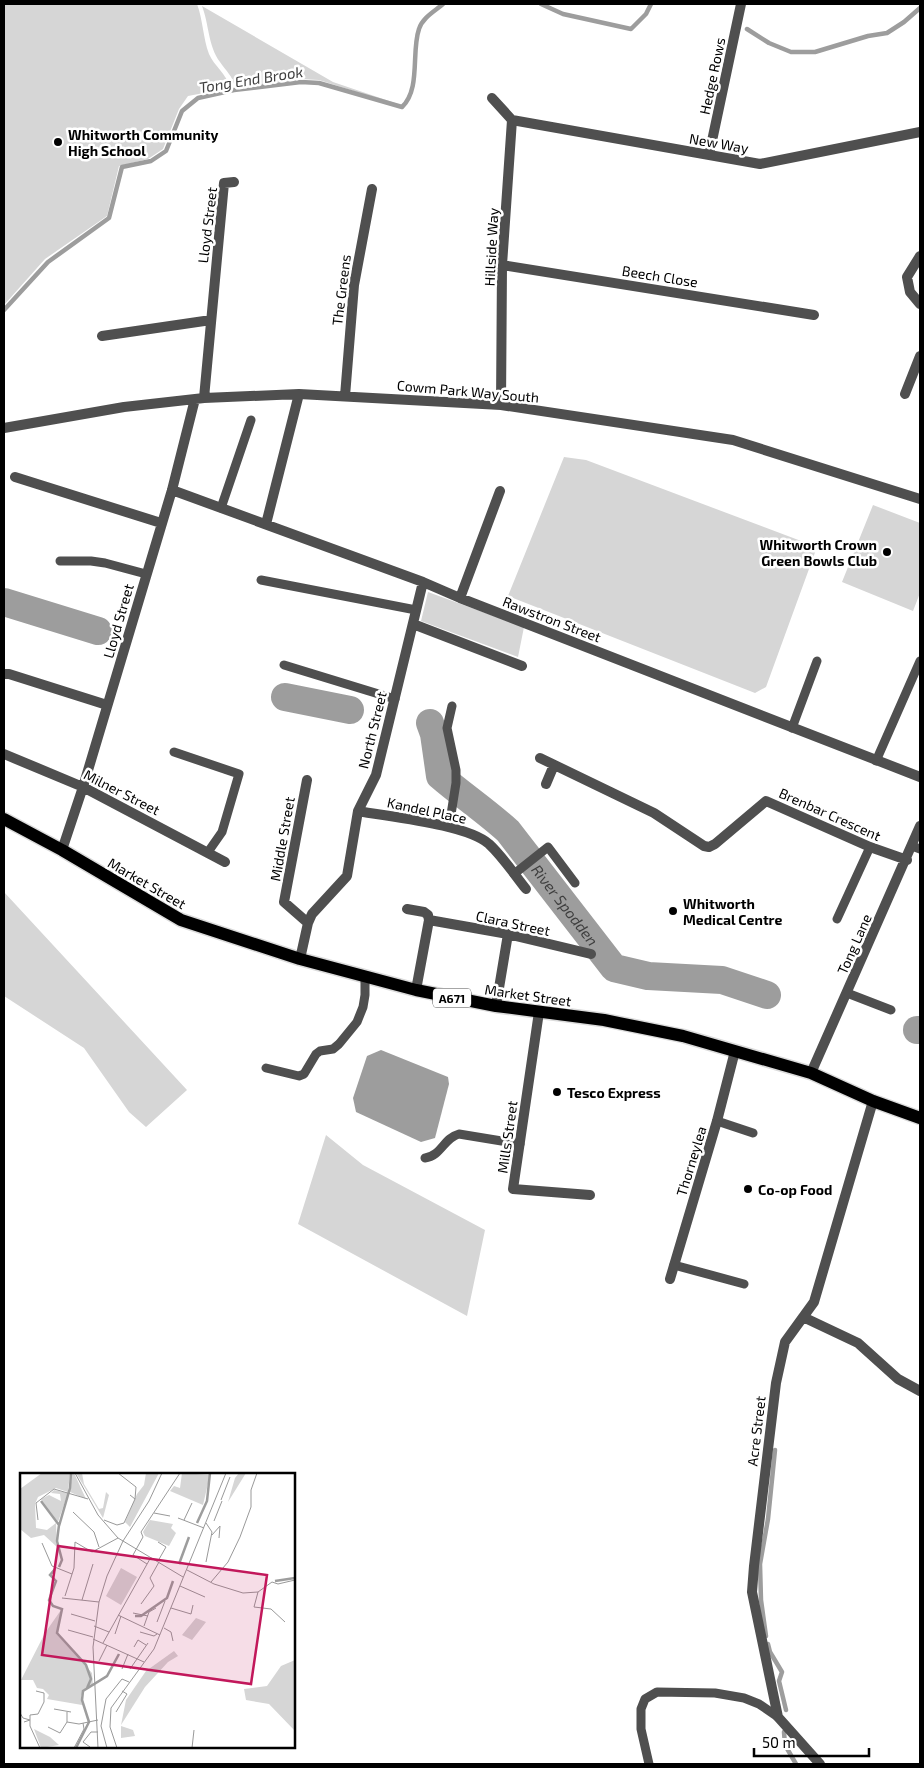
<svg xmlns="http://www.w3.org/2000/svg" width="924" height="1768" font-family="'Exo 2',sans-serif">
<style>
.green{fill:#d6d6d6}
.water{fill:#9d9d9d}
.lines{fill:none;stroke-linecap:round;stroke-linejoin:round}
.stream{stroke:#9d9d9d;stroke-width:4.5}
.river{stroke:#9d9d9d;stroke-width:28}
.primary-casing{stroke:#dbdbdb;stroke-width:15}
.service{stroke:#4f4f4f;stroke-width:9}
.minor{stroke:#4f4f4f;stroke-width:10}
.primary{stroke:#000;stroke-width:12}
.poi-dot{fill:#000;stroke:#fff;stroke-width:2}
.labels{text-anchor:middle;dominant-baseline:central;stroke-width:5;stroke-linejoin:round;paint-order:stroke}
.shield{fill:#fff;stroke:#4c4c4c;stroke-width:1}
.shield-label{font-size:12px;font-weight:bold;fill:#000}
.street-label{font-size:14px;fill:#000;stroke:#fff}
.poi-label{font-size:14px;font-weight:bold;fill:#000;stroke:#fff;text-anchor:start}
.water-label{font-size:15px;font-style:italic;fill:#3e3e3e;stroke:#fff}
.inset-river{fill:none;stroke:#9d9d9d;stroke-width:2.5}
.inset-road{fill:none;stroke:#999;stroke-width:1}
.view{fill:#c2185b;fill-opacity:0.15;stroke:#c2185b;stroke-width:2.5}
.inset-edge{fill:none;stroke:#000;stroke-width:2.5}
</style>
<rect width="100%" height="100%" fill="#fff"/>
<path class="green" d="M4 4H197C203 20 203 38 209 54 214 66 227 74 230 88L188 96 179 109 163 149 148 159 119 166 107 216 45 259 4 305Z
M202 6 333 82 398 104V105L319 80 300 79 235 88C233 76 226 71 220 62 208 46 209 24 202 6Z
M564 457 586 460 817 547 766 687 755 693 508 596Z
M873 505 920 523V593L913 611 842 582Z
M428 592 524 627 518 657 421 621Z
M4 892 187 1090 146 1127 129 1112 84 1048 4 996Z
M326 1135 363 1165 485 1230 467 1316 298 1224Z"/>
<path class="water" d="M381 1050 448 1077 449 1084 435 1138 421 1142 356 1112 353 1098 367 1056Z"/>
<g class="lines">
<path class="stream" d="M541 4 563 14 631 29 646 14 651 4
M747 29 769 43 791 52H815L868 36 887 33 904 22 920 8
M4 310 48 262 109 218 122 167 151 161 166 151 182 111 198 98 234 90 301 82 319 83 402 107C421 89 411 52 419 29 422 18 435 11 443 4
M766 1636 761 1600 760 1564 768 1519 775 1450
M768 1644 770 1652 782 1672 779 1681 786 1710
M784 1732 785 1745 796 1764"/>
<g class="river">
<path d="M4 602 98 631"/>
<path d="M285 697 350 710"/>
<path id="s1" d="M430 723 434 734 440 776C462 795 486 811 508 831L614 968 648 976 722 980 767 995"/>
<path d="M917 1030H920"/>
</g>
<defs>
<path id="primary" d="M4 819 62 850 181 920 300 959 416 990 496 1006 604 1020 683 1036 811 1073 873 1101 920 1118"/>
</defs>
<use href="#primary" class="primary-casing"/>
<path class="service" d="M221 508 251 420
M60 561H91L105 563 146 574
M261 580 416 610
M284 665 395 699
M792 728 817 661
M174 752 239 774 222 832 208 852
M876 761 920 661
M449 827 456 783V770L447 728 452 706
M912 846 920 849
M514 874 548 847 575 883
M837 919 870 847
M847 993 891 1010
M266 1068 299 1076 304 1074 316 1054 320 1051 333 1049 339 1044 357 1022 363 1007 365 995V977
M717 1121 753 1133
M425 1158C441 1156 444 1138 459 1134L520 1144
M674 1265 744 1284
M649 1764 641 1729V1709L645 1699 657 1692 715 1693 744 1698 759 1704 778 1717"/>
<path class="minor" d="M492 98 512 120 502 265 501 405
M512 120 760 164 920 132
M709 155 741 4
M920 256 907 277 910 292 920 304
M502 265 814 315
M102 336 211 320
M905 394 920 356
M345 396 354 285 372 189
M204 398 224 183 234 182
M4 428 124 407 204 398 299 394 501 405 733 440 920 499
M15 477 161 523
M172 490 423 582 460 598 920 777
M266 524 299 394
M460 598 500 491
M413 624 522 666
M4 674H9L107 705
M4 754 83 787 225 862
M540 758 654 813 704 846 709 847 715 844 766 801 870 847 907 860
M307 780 284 902 308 923
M546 784 554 765
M358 811C390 817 466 824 489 844 503 857 514 874 526 889
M62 850 83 787 172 490 195 399
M407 909 424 912 428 915 429 920
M429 920 508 934 591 954
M300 959 308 923 312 914 347 876 358 811 376 775 423 582
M416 990 429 920
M496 1006 508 934
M539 1012 513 1189 590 1195
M811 1073 920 826
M670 1279 717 1121 735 1051
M803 1317 858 1343 898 1379 920 1391
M820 1764 778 1717 752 1592 754 1566 776 1383 785 1342 814 1302 873 1101"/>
<use href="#primary" class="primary"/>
</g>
<g class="poi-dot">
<circle cx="58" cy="142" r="5"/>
<circle cx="887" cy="552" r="5"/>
<circle cx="673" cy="911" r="5"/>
<circle cx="557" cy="1092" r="5"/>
<circle cx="748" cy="1189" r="5"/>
</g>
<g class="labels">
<rect class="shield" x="433" y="988.5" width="38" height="19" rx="4"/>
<g class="shield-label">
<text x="452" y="998">A671</text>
</g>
<g class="street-label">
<text transform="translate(712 76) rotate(-78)">Hedge Rows</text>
<text transform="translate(719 143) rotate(10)">New Way</text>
<text transform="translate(207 225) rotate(-83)">Lloyd Street</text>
<text transform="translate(491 247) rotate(-87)">Hillside Way</text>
<text transform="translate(660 276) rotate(9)">Beech Close</text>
<text transform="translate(341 290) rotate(-83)">The Greens</text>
<text transform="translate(468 391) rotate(5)">Cowm Park Way South</text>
<text transform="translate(552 619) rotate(21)">Rawstron Street</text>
<text transform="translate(118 621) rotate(-74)">Lloyd Street</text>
<text transform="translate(372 730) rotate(-76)">North Street</text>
<text transform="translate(122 792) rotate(27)">Milner Street</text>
<text transform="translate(427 810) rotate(12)">Kandel Place</text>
<text transform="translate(830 814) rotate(24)">Brenbar Crescent</text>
<text transform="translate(282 839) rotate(-80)">Middle Street</text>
<text transform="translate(147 883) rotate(30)">Market Street</text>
<text transform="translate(513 923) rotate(12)">Clara Street</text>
<text transform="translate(854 944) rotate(-66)">Tong Lane</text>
<text transform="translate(528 995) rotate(8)">Market Street</text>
<text transform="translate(507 1137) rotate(-82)">Mills Street</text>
<text transform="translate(691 1161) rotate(-73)">Thorneylea</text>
<text transform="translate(756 1431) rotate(-83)">Acre Street</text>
</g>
<g class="poi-label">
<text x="68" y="134">Whitworth Community<tspan x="68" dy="16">High School</tspan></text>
<text x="877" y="544" text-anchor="end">Whitworth Crown<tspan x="877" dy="16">Green Bowls Club</tspan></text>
<text x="683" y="903">Whitworth<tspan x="683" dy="16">Medical Centre</tspan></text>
<text x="567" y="1092">Tesco Express</text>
<text x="758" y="1189">Co-op Food</text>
</g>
<g class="water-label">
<text transform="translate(251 79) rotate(-9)">Tong End Brook</text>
<text stroke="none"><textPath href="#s1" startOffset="235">River Spodden</textPath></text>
</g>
</g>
<g transform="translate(20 1473)">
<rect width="275" height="275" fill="#fff"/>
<path d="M22 0H50L48 19 36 15 18 24 15 31 16 55 27 57 36 50 37 74 24 62 11 65 0 56V16ZM52 0H54L66 26 50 19ZM56 0H62L64 11 79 36 83 35 86 19 89 22 83 45ZM126 0H139L110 54 105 49 117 21 124 12ZM162 0 190 2 183 32 150 18 154 13 160 15ZM219 0H226L208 29 215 5ZM34 17 48 20 38 49 21 26 29 22 41 28 40 21 31 20ZM130 47 153 51 151 55 156 60 149 73 125 63 123 59ZM101 95 117 104 101 132 86 123ZM41 137 37 161 72 200 73 212 67 214 71 206 61 223 62 232 27 226 29 222 23 216 17 215 13 207H1L25 160ZM176 145 186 149 172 167 162 162ZM154 178 158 183 148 189 125 214 101 252 106 227 126 198ZM275 187V258L249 231 226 227 224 216 247 213 261 193ZM101 253 113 257 115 263 101 265ZM14 256 30 264 39 272 21 275Z" fill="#d6d6d6"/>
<path class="inset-river" d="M21 28 39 52 37 68 42 87 39 94M177 50 187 28 190 0M39 53 50 15 51 0M159 91 169 64M35 96 30 102 36 108 29 127 33 133 42 136 37 160 66 192 71 206 67 215M255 108 275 105M115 143H121L147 125 153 108M56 275 69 249 62 227 63 218 87 203 99 181"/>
<path class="inset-road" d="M55 0 78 42 98 65 163 104M98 0 116 14 115 26M201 27 210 4M53 39 74 59 79 74M134 40 150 43M158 45 184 55M18 47 16 30 34 16 68 26M84 47 97 52 104 50 115 26 110 22M164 47 172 30M194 48 202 28M121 59 160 0M121 59 123 64 113 82 127 91M192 62 200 53 199 65M22 70 32 93 52 101M138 88 146 74 138 69M186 89 192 59 186 50M167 97 194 111 223 120 238 119 252 109M191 109 208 89 220 64 231 34V17L237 0M252 109 258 111 275 107M160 113 185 124M238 119 234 134 251 136 265 149M45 123 54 95 55 69 72 79 98 65M42 125 79 129M62 127 73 91M121 131 134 113 130 105 139 89M151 135 171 141 173 132M113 140 128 143M51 141 75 148M98 142 140 162M137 149 145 128M74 153 89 159M124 153 129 139 136 135M144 155 151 159 153 168M48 157 73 164M120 159 134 163 137 161M95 161 101 143M73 166 124 189M83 170 131 84M114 174 118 167 126 172M79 188 87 172M102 196 108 181M110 196 128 170M16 218 24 220V229L18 241 10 242V253L20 275M34 236 51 239M96 239 107 221 102 218M0 240 3 245 10 247 4 249M47 249 59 251 78 247M28 254 40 260 47 249V239M70 274 63 269 71 259H78M54 275 64 256 63 250M78 275 73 174 79 129 87 103 103 68 129 28 142 0M87 275 81 253 86 226 102 206 109 209M97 275 90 254 91 235 134 176 206 0M172 275 174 257"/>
<path class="view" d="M38 73 247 102 231 211 22 182Z"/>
<rect width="275" height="275" class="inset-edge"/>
</g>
<rect width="924" height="1768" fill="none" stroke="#000000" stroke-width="10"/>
<path d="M754 1748v8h115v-8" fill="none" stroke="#000000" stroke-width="2.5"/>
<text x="762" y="1748" font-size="15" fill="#000000" stroke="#ffffff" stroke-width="4" paint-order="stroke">50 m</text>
</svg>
